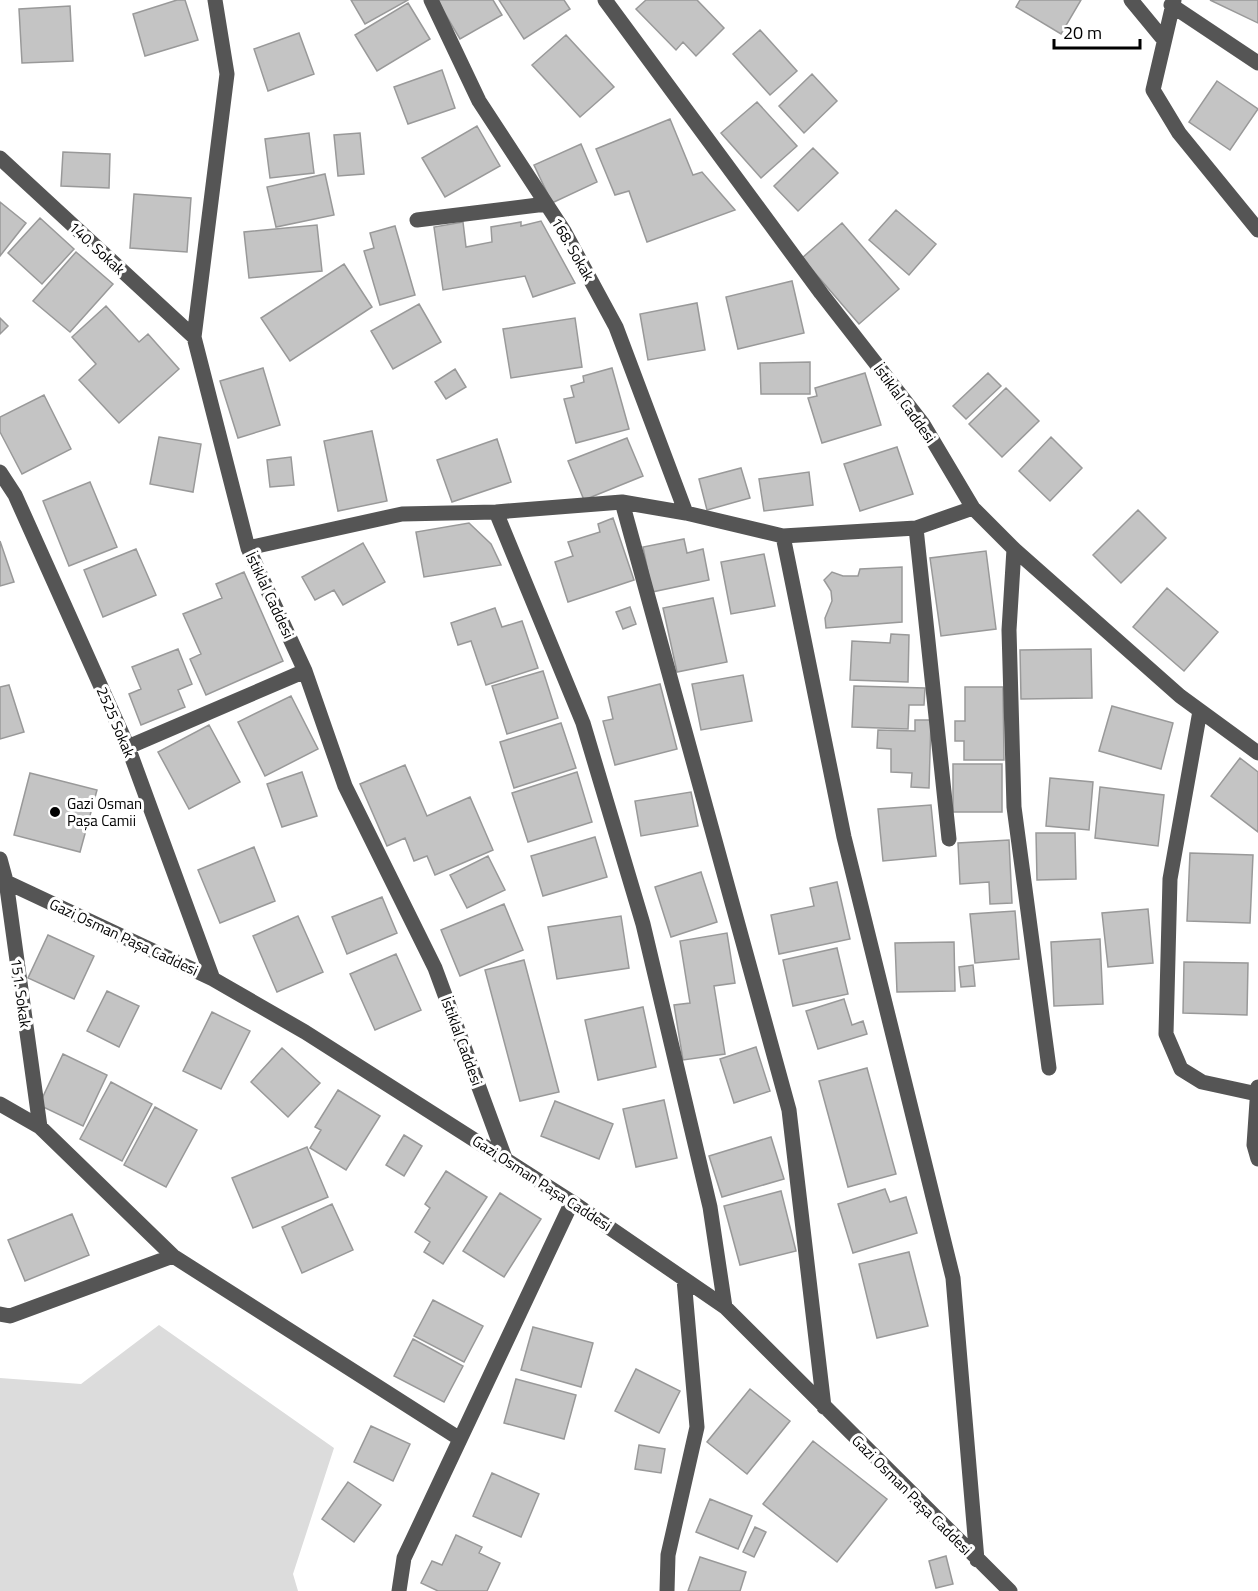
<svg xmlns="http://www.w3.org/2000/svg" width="1258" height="1591" font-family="'Titillium Web',sans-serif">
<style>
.green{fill:#dcdcdc}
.building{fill:#c4c4c4;stroke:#999;stroke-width:1.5}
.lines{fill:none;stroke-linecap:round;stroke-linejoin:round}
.minor{stroke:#555;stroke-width:15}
.poi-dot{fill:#000;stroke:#fff;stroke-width:2}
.labels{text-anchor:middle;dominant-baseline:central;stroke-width:6;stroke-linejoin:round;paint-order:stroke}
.street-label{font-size:15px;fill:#000;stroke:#fff}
.poi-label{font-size:15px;fill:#000;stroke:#fff;text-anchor:start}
</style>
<rect width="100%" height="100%" fill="#fff"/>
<path class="green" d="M159 1325 334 1448 293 1574 298 1591H0V1378L81 1384Z"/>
<path class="building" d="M177 0H185L198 40 145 56 133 14Z
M351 0H408L365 24Z
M437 0H493L502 15 460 39Z
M499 0H564L570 9 524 39Z
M646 0H697L724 28 696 56 683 42 676 50 636 9Z
M1020 0H1081L1061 34 1016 7Z
M1210 0H1258V23Z
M408 3 430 39 377 71 355 35Z
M70 6 73 61 22 63 19 9Z
M760 30 797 71 770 95 733 54Z
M299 33 314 74 268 91 254 49Z
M566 35 614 87 580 117 532 65Z
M442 70 455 108 408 124 394 87Z
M812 74 837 101 804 133 779 106Z
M1217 81 1258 109 1230 150 1189 122Z
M757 102 797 146 761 178 721 133Z
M670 119 693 175 702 172 735 210 647 242 629 191 615 195 596 149Z
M477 126 500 166 445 197 422 158Z
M309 133 314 173 270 178 265 139Z
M360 133 364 174 338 176 334 135Z
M581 144 597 182 552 203 534 165Z
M813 148 838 173 798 211 774 186Z
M63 152 110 154 109 188 61 186Z
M325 174 334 215 276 227 267 187Z
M134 194 191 198 187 252 130 248Z
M0 202 26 223 0 256Z
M896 210 936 244 909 275 869 240Z
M40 218 74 249 42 284 8 253Z
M541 221 575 283 533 297 525 276 443 290 434 227 463 222 466 247 492 242 491 227 521 222V226Z
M842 223 899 289 859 324 802 258Z
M317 225 322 271 249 278 244 232Z
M395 226 415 295 380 305 364 251 374 248 370 233Z
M76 252 113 284 70 332 33 301Z
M344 264 372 307 290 361 261 318Z
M792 281 804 333 738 349 726 297Z
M697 303 705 350 648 360 640 314Z
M419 304 441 342 393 369 371 331Z
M106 306 139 342 148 334 179 369 119 423 79 380 96 364 72 337Z
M0 318 8 326 0 334Z
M575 318 582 367 511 378 503 329Z
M810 362V394H761L760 363Z
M263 368 280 425 238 438 220 381Z
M612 368 629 429 576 443 564 399 574 397 571 386 584 382 583 376Z
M455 369 466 387 446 399 435 382Z
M865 373 881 425 822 443 808 398 817 396 815 388Z
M988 373 1001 386 966 419 953 406Z
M1006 388 1039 421 1002 457 969 424Z
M44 395 71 449 22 474 0 432V417Z
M372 431 387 501 338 511 324 441Z
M159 437 201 444 193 492 150 484Z
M1051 437 1082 468 1050 501 1019 471Z
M627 438 643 476 584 500 568 461Z
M497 439 511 482 452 502 437 460Z
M897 447 913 494 860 511 844 464Z
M291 457 294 485 270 487 267 460Z
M741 468 750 498 707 510 699 479Z
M809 472 813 505 764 511 759 479Z
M90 482 117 547 69 566 43 501Z
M1138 510 1166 538 1121 583 1093 555Z
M613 518 634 580 568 602 555 562 573 556 568 542 600 532 598 524Z
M469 523 491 544 501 565 424 577 416 532Z
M684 539 687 553 703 549 709 580 652 592 643 547Z
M0 541 14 582 0 586Z
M363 543 385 582 343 605 334 590 315 600 302 577Z
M136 549 156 595 103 617 84 570Z
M986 551 996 629 941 636 930 558Z
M764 554 775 606 731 614 721 562Z
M902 567V622L826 628 825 618 832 601 831 591 824 580 832 572 843 576H858L860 569Z
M244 572 283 661 206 695 190 659 201 654 183 614 222 598 216 584Z
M1167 588 1218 632 1184 671 1133 627Z
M713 598 727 662 677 672 663 608Z
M630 607 636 624 623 629 616 612Z
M495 608 502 627 522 621 538 668 486 685 471 641 458 645 451 623Z
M891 634 909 635 908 682 850 680 852 641 890 643Z
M178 649 192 684 178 690 185 707 141 725 129 694 141 689 132 667Z
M1091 649 1092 698 1021 699 1020 650Z
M543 671 558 718 507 734 492 686Z
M743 675 752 721 701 730 692 684Z
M660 684 677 749 615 765 603 721 613 719 608 697Z
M9 685 24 732 0 739V687Z
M854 686 925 688 924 705H909L908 729 852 727Z
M965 687H1003L1004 760H964V741H955V721H965Z
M291 696 318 749 265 776 238 722Z
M1112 706 1173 723 1161 769 1099 751Z
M915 720H931L929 788 911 787 912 773 891 772V749L877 748 878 730 915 731Z
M561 723 576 768 514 788 500 742Z
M209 725 240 782 189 809 158 752Z
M1240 758 1258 772V832L1211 796Z
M953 764H1002V812H953Z
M405 765 427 816 470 797 493 850 435 875 427 856 414 861 405 838 387 846 360 784Z
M302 772 317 816 282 827 267 784Z
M577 772 592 822 528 842 512 793Z
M30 773 97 790 80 852 14 835Z
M1050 778 1093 782 1089 830 1046 826Z
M1100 787 1164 795 1158 846 1095 838Z
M691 792 698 826 641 836 635 801Z
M931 805 936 856 883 861 878 809Z
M1036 833H1075L1076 879 1037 880Z
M595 837 607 877 543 896 531 856Z
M1009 840 1012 903 990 904 989 882 960 884 958 843Z
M254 847 275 901 220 923 198 870Z
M1190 853 1253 855 1250 923 1187 921Z
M488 856 505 890 467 908 450 875Z
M701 872 717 922 671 937 655 887Z
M837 882 850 939 779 954 771 915 814 906 810 888Z
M382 897 397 933 347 954 332 917Z
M504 904 523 950 460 976 441 930Z
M1148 909 1153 963 1108 967 1102 913Z
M1015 911 1019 959 975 963 970 914Z
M298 916 323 972 277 992 253 936Z
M621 916 629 968 557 979 548 927Z
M727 933 735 983 714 986 725 1054 683 1060 674 1005 690 1003 680 941Z
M48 935 94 956 74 999 28 978Z
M1100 939 1103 1004 1054 1006 1051 942Z
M954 942 955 991 897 992 895 943Z
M837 948 848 994 793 1006 783 960Z
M396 954 421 1010 375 1030 350 974Z
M524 960 559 1092 520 1101 485 970Z
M1184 962 1248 963 1247 1015 1183 1013Z
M973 965 975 986 961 987 959 967Z
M107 991 139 1006 119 1047 87 1031Z
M844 999 852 1025 863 1021 867 1034 818 1049 806 1011Z
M643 1007 656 1067 598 1080 585 1020Z
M212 1012 250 1031 221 1089 183 1071Z
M756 1047 770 1091 734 1103 720 1059Z
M282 1048 320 1083 288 1117 251 1082Z
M63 1054 107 1075 83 1126 39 1105Z
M867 1068 896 1174 848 1187 819 1081Z
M111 1082 152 1104 122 1161 80 1139Z
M338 1090 380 1116 346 1170 310 1148 321 1130 315 1127Z
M664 1100 677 1158 636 1167 623 1109Z
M555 1101 613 1124 599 1159 541 1136Z
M155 1107 197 1130 166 1187 124 1165Z
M404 1135 422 1146 404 1176 386 1165Z
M771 1137 784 1179 722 1197 709 1156Z
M307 1147 328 1197 253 1228 232 1178Z
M446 1171 487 1197 443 1264 424 1252 430 1242 415 1232 430 1208 425 1204Z
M885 1189 890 1202 906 1197 917 1233 853 1253 838 1204Z
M781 1191 796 1251 740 1265 724 1206Z
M500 1193 541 1219 504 1277 463 1251Z
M332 1204 353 1250 302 1273 282 1227Z
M72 1214 89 1255 25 1281 8 1240Z
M909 1252 928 1326 877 1338 859 1264Z
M433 1300 483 1326 464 1362 414 1336Z
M533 1327 593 1343 581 1387 521 1370Z
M413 1339 463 1366 444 1402 394 1376Z
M636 1369 680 1391 659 1433 615 1411Z
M516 1379 576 1395 564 1439 504 1423Z
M750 1389 790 1421 747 1474 707 1442Z
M371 1426 410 1444 393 1481 354 1462Z
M813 1441 887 1499 837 1562 763 1504Z
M639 1445 665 1449 661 1473 635 1469Z
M492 1473 539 1494 521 1537 473 1516Z
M348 1482 381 1505 354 1542 322 1519Z
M710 1499 752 1516 738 1549 696 1532Z
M755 1527 766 1532 754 1557 743 1552Z
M456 1535 482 1547 479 1553 500 1563 487 1591H438L421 1583 432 1561 442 1565Z
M946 1556 953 1584 936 1588 929 1561Z
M700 1557 746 1572 740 1591H688Z"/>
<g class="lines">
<path class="minor" d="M215 0 227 74 194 337 248 548 305 671 345 786 435 968 505 1158
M431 0 479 101 564 231 616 327 686 513
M605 0 821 293 923 424 973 508 1014 549 1180 696 1258 753
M1131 0 1164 40
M1174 0 1153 90 1179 133 1258 230
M1171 5 1258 63
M0 158 194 337
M417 220 546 204
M0 472 15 495 128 747 213 979
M622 502 789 1110 824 1407
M496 512 583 723 643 924 710 1207 725 1307
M916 528 949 839
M783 536 844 837 953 1278 977 1560
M248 548 402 514 496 512 622 502 686 513 783 536 916 528 973 508
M1014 549 1009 630 1014 807 1049 1068
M1200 711 1170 879 1166 1034 1181 1069 1202 1082 1257 1094
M128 747 305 671
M0 859 6 881 40 1127
M0 879 213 979 305 1032 572 1202 725 1307 1010 1591
M1258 1087 1254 1145 1258 1159
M0 1104 40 1127 173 1256 460 1439
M0 1314 10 1316 173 1256
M399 1591 404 1558 572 1202
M667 1591 668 1555 697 1427 684 1279"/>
</g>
<circle class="poi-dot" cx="55" cy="812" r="6"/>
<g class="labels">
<g class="street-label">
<text transform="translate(97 248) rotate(43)">140. Sokak</text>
<text transform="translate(573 249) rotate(60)">168. Sokak</text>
<text transform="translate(905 403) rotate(54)">İstiklal Caddesi</text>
<text transform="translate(270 595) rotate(65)">İstiklal Caddesi</text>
<text transform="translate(116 722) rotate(67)">2525 Sokak</text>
<text transform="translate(124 937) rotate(25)">Gazi Osman Paşa Caddesi</text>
<text transform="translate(21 993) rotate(82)">151. Sokak</text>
<text transform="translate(462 1041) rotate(70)">İstiklal Caddesi</text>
<text transform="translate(542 1183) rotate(33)">Gazi Osman Paşa Caddesi</text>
<text transform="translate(912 1495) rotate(45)">Gazi Osman Paşa Caddesi</text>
</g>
<g class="poi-label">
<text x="67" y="803">Gazi Osman<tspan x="67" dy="17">Paşa Camii</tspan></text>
</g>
</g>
<path d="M1054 39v9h86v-9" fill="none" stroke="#000000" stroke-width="3"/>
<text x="1063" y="39" font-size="18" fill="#000000" stroke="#ffffff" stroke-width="4.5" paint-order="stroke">20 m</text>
</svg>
